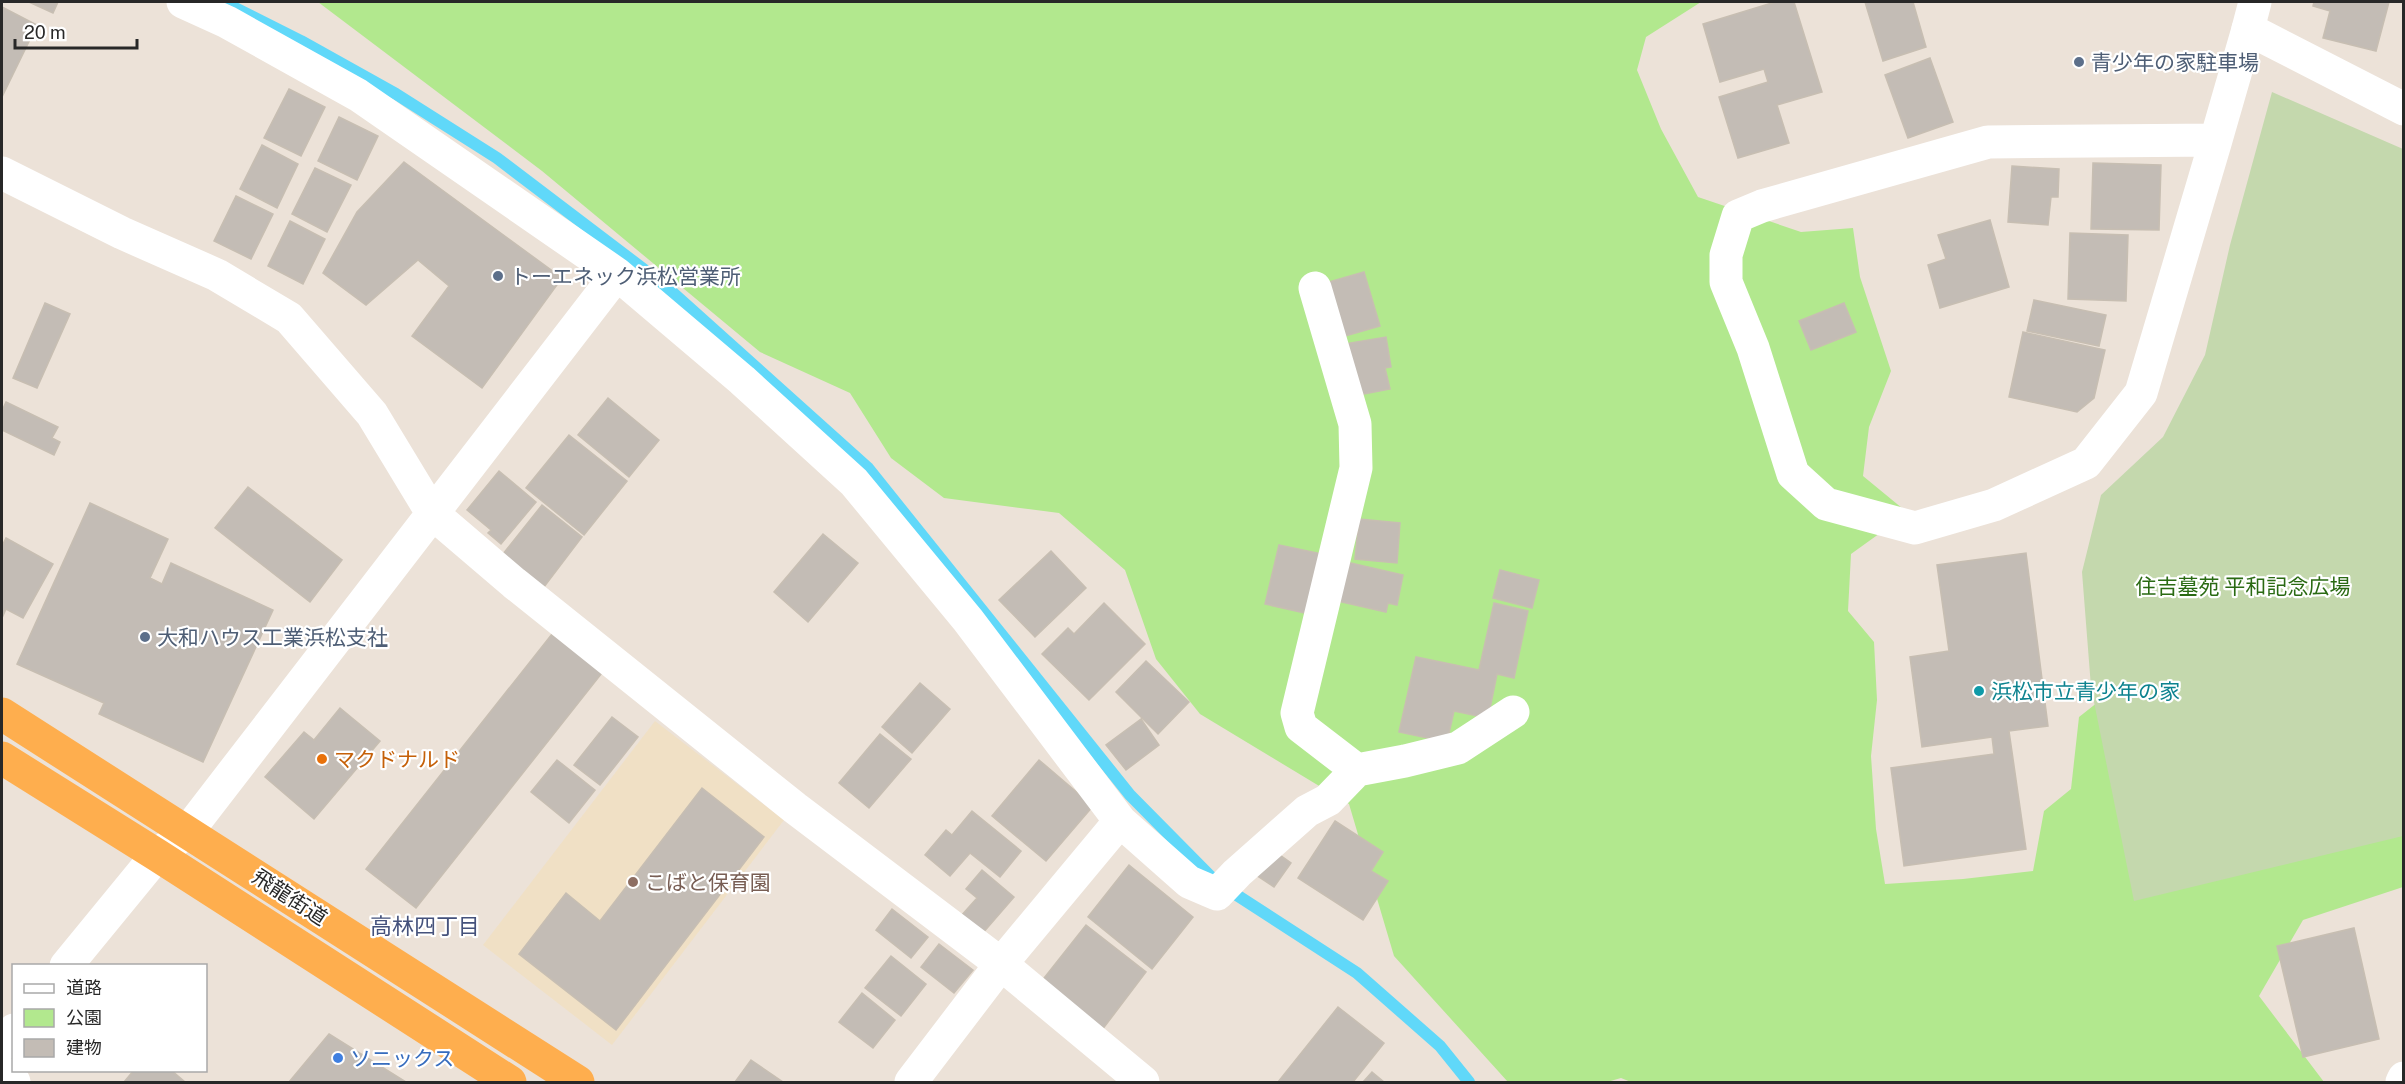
<svg xmlns="http://www.w3.org/2000/svg" width="2405" height="1084" font-family="'Public Sans','Noto Sans JP',sans-serif">
<style>
.education{fill:#f0e0c5}
.green{fill:#b2e88e}
.cemetery{fill:#c4d8ad}
.lines{fill:none;stroke-linecap:round;stroke-linejoin:round}
.stream{stroke:#60d8f9;stroke-width:12}
.building{fill:#c3bcb5;stroke:#c7beb2;stroke-width:1.5}
.minor{stroke:#fff;stroke-width:33}
.tertiary{stroke:#fff;stroke-width:33}
.trunk{stroke:#feae4e;stroke-width:33}
.service-dot{fill:#5c6f8a;stroke:#fff;stroke-width:2}
.culture-dot{fill:#0f9aa8;stroke:#fff;stroke-width:2}
.food-dot{fill:#e8710a;stroke:#fff;stroke-width:2}
.education-dot{fill:#8d6e63;stroke:#fff;stroke-width:2}
.shop-dot{fill:#3f7fe0;stroke:#fff;stroke-width:2}
.labels{text-anchor:middle;dominant-baseline:central;stroke-width:4.5;stroke-linejoin:round;paint-order:stroke}
.service-label{font-size:21px;fill:#4e5e75;stroke:#fff;text-anchor:start}
.park-label{font-size:21px;fill:#2a6a13;stroke:#fff}
.culture-label{font-size:21px;fill:#0d838f;stroke:#fff;text-anchor:start}
.food-label{font-size:21px;fill:#c56008;stroke:#fff;text-anchor:start}
.education-label{font-size:21px;fill:#785e54;stroke:#fff;text-anchor:start}
.street-label{font-size:21px;fill:#282828;stroke:#fff}
.shop-label{font-size:21px;fill:#366cbe;stroke:#fff;text-anchor:start}
.neighbourhood-label{font-size:22px;fill:#45527c;stroke:#fff}
</style>
<rect width="100%" height="100%" fill="#ece2d8"/>
<path class="education" d="M655 721 784 820 612 1045 483 945Z"/>
<path class="green" d="M318 2H1701L1646 37 1637 70 1661 129 1698 197 1801 232 1853 228 1860 277 1891 371 1869 427 1863 476 1908 513 1851 554 1848 611 1874 642 1877 700 1871 756 1876 829 1885 884 1963 879 2033 871 2044 811 2071 789 2079 717 2224 603 2403 545V887L2303 920 2259 996 2324 1082H1631L1621 1078 1607 1082H1508L1394 956 1349 804 1200 714 1156 659 1125 570 1059 513 944 498 891 458 850 393 760 352 542 171Z"/>
<path class="cemetery" d="M2272 92 2403 149V836L2134 901 2091 687 2082 572 2101 495 2163 437 2205 355 2230 245Z"/>
<g class="lines">
<path class="stream" d="M223 2 301 41 396 94 497 158 663 284 868 468 1130 795 1215 881 1357 973 1440 1046 1469 1082"/>
</g>
<path class="building" d="M29 2H58L53 13Z
M1775 2H1794L1822 92 1777 105 1789 143 1738 158 1719 97 1768 82 1764 69 1720 82 1703 24Z
M1865 2H1913L1926 47 1883 61Z
M2314 2H2389L2376 51 2323 38 2330 11 2313 6Z
M2 7 37 25 2 97Z
M1930 58 1953 122 1908 138 1885 75Z
M289 89 325 107 301 156 264 138Z
M339 117 378 136 357 180 318 161Z
M262 145 298 164 277 208 240 189Z
M404 162 562 278 482 388 412 336 449 286 418 260 366 305 323 273 357 212Z
M2093 163 2161 165 2159 230 2091 229Z
M2012 166 2059 169 2058 197H2051L2048 225 2008 222Z
M315 168 351 185 327 232 292 214Z
M236 196 273 214 251 259 214 241Z
M1990 220 2009 287 1940 308 1928 265 1946 259 1938 235Z
M290 221 325 239 303 284 268 266Z
M2070 233 2128 235 2126 301 2068 299Z
M1364 272 1380 326 1338 338 1322 284Z
M2034 300 2106 315 2099 346 2027 331Z
M45 303 70 314 37 388 13 378Z
M1844 303 1856 332 1811 350 1799 321Z
M2023 332 2105 350 2094 398 2077 412 2009 397Z
M1386 337 1391 367 1385 368 1390 389 1353 396 1344 344Z
M608 398 659 440 629 477 578 435Z
M6 402 58 427 52 438 60 442 54 455 2 430V411Z
M569 435 627 481 584 535 526 488Z
M499 471 536 502 501 544 488 533 491 530 467 510Z
M248 487 342 560 310 602 215 528Z
M90 503 168 539 150 578 162 584 171 563 273 610 203 762 99 714 104 703 17 664Z
M542 505 582 537 544 587 503 554Z
M1359 519 1400 523 1397 563 1355 559Z
M823 534 858 563 808 622 774 592Z
M6 538 53 564 23 618 6 609 2 618V546Z
M1279 545 1327 555 1314 615 1265 604Z
M1051 551 1086 588 1035 637 999 600Z
M2026 553 2048 726 2009 731 2026 849 1904 866 1891 768 1994 754 1992 737 1922 747 1910 657 1949 651 1937 565Z
M1342 561 1403 575 1397 605 1388 603 1386 612 1333 600Z
M1500 570 1539 580 1532 608 1493 598Z
M1104 603 1145 644 1089 700 1042 654 1068 628 1074 634Z
M1494 603 1528 611 1514 678 1497 674 1488 718 1454 711 1447 742 1399 732 1416 657 1479 670Z
M552 634 602 673 416 908 366 869Z
M1146 661 1189 702 1158 734 1116 692Z
M920 683 950 709 912 753 882 727Z
M340 708 380 741 314 819 265 777 304 732 314 740Z
M612 717 638 737 600 785 574 765Z
M1141 719 1159 745 1126 770 1106 745Z
M880 734 911 759 869 808 839 783Z
M557 760 595 790 569 823 531 792Z
M1039 760 1093 806 1046 861 992 816Z
M702 788 764 837 616 1030 519 954 566 893 600 921Z
M972 811 1021 851 1000 877 970 853 950 876 925 855 946 830 952 835Z
M1335 821 1383 852 1371 871 1388 881 1363 920 1298 878Z
M1273 850 1291 863 1274 887 1256 875Z
M1129 865 1193 917 1152 969 1088 917Z
M982 870 1014 897 982 934 961 916 977 898 966 889Z
M892 909 928 937 911 958 876 930Z
M1086 925 1146 972 1102 1030 1041 982Z
M2354 928 2379 1039 2303 1057 2277 946Z
M939 944 973 970 954 993 921 967Z
M891 956 926 984 901 1016 865 988Z
M862 993 895 1020 873 1048 839 1022Z
M1338 1007 1384 1043 1353 1082H1278Z
M329 1034 406 1082H289Z
M751 1060 783 1082H735Z
M134 1070H171L185 1082H124Z
M1372 1072 1384 1082H1363Z"/>
<g class="lines">
<path class="minor" d="M183 2 227 22 358 95 617 274 742 380 854 482 968 620 1120 821 1189 882 1217 894 1237 873 1307 811 1328 800 1357 770 1405 761 1458 748 1513 712
M2216 140 2141 393 2086 463 1994 505 1915 528 1826 504 1793 474 1753 348 1726 282V255L1738 216 1762 206 1988 142 2216 140 2248 29 2404 109
M2 173 122 233 217 275 289 318 372 414 432 513 514 583 795 808 1001 964 1143 1082
M1315 288 1355 424 1356 468 1297 713 1301 727 1357 770
M66 966 157 855 188 831 617 274
M2 1045 14 1030
M2 1072 14 1082
M911 1082 1001 964 1120 821
M2402 1082 2404 1078"/>
<path class="tertiary" d="M2248 29 2255 2"/>
<path class="trunk" d="M2 714 578 1082
M2 758 157 855 510 1082"/>
</g>
<g class="service-dot">
<circle cx="2079" cy="62" r="6"/>
<circle cx="498" cy="276" r="6"/>
<circle cx="145" cy="637" r="6"/>
</g>
<circle class="culture-dot" cx="1979" cy="691" r="6"/>
<circle class="food-dot" cx="322" cy="759" r="6"/>
<circle class="education-dot" cx="633" cy="882" r="6"/>
<circle class="shop-dot" cx="338" cy="1058" r="6"/>
<g class="labels">
<g class="service-label">
<text x="2091" y="62">青少年の家駐車場</text>
<text x="510" y="276">トーエネック浜松営業所</text>
<text x="157" y="637">大和ハウス工業浜松支社</text>
</g>
<g class="park-label">
<text x="2243" y="586">住吉墓苑 平和記念広場</text>
</g>
<g class="culture-label">
<text x="1991" y="691">浜松市立青少年の家</text>
</g>
<g class="food-label">
<text x="334" y="759">マクドナルド</text>
</g>
<g class="education-label">
<text x="645" y="882">こばと保育園</text>
</g>
<g class="street-label">
<text transform="translate(290 897) rotate(33)">飛龍街道</text>
</g>
<g class="shop-label">
<text x="350" y="1058">ソニックス</text>
</g>
<g class="neighbourhood-label">
<text x="425" y="926">高林四丁目</text>
</g>
</g>
<rect width="2405" height="1084" fill="none" stroke="#282828" stroke-width="6"/>
<rect x="12" y="964" width="195" height="108" fill="#ffffff" stroke="#a9a9a9" stroke-width="1.5"/>
<rect x="24" y="984" width="30" height="9" fill="#ffffff" stroke="#a9a9a9" stroke-width="1.5"/>
<text x="66" y="994" font-size="18" fill="#282828">道路</text>
<rect x="24" y="1009" width="30" height="18" fill="#b2e88e" stroke="#a9a9a9" stroke-width="1.5"/>
<text x="66" y="1024" font-size="18" fill="#282828">公園</text>
<rect x="24" y="1039" width="30" height="18" fill="#c3bcb5" stroke="#a9a9a9" stroke-width="1.5"/>
<text x="66" y="1054" font-size="18" fill="#282828">建物</text>
<path d="M15 39v9h122v-9" fill="none" stroke="#282828" stroke-width="3"/>
<text x="24" y="39" font-size="18" fill="#282828" stroke="#ffffff" stroke-width="4.5" paint-order="stroke">20 m</text>
</svg>
